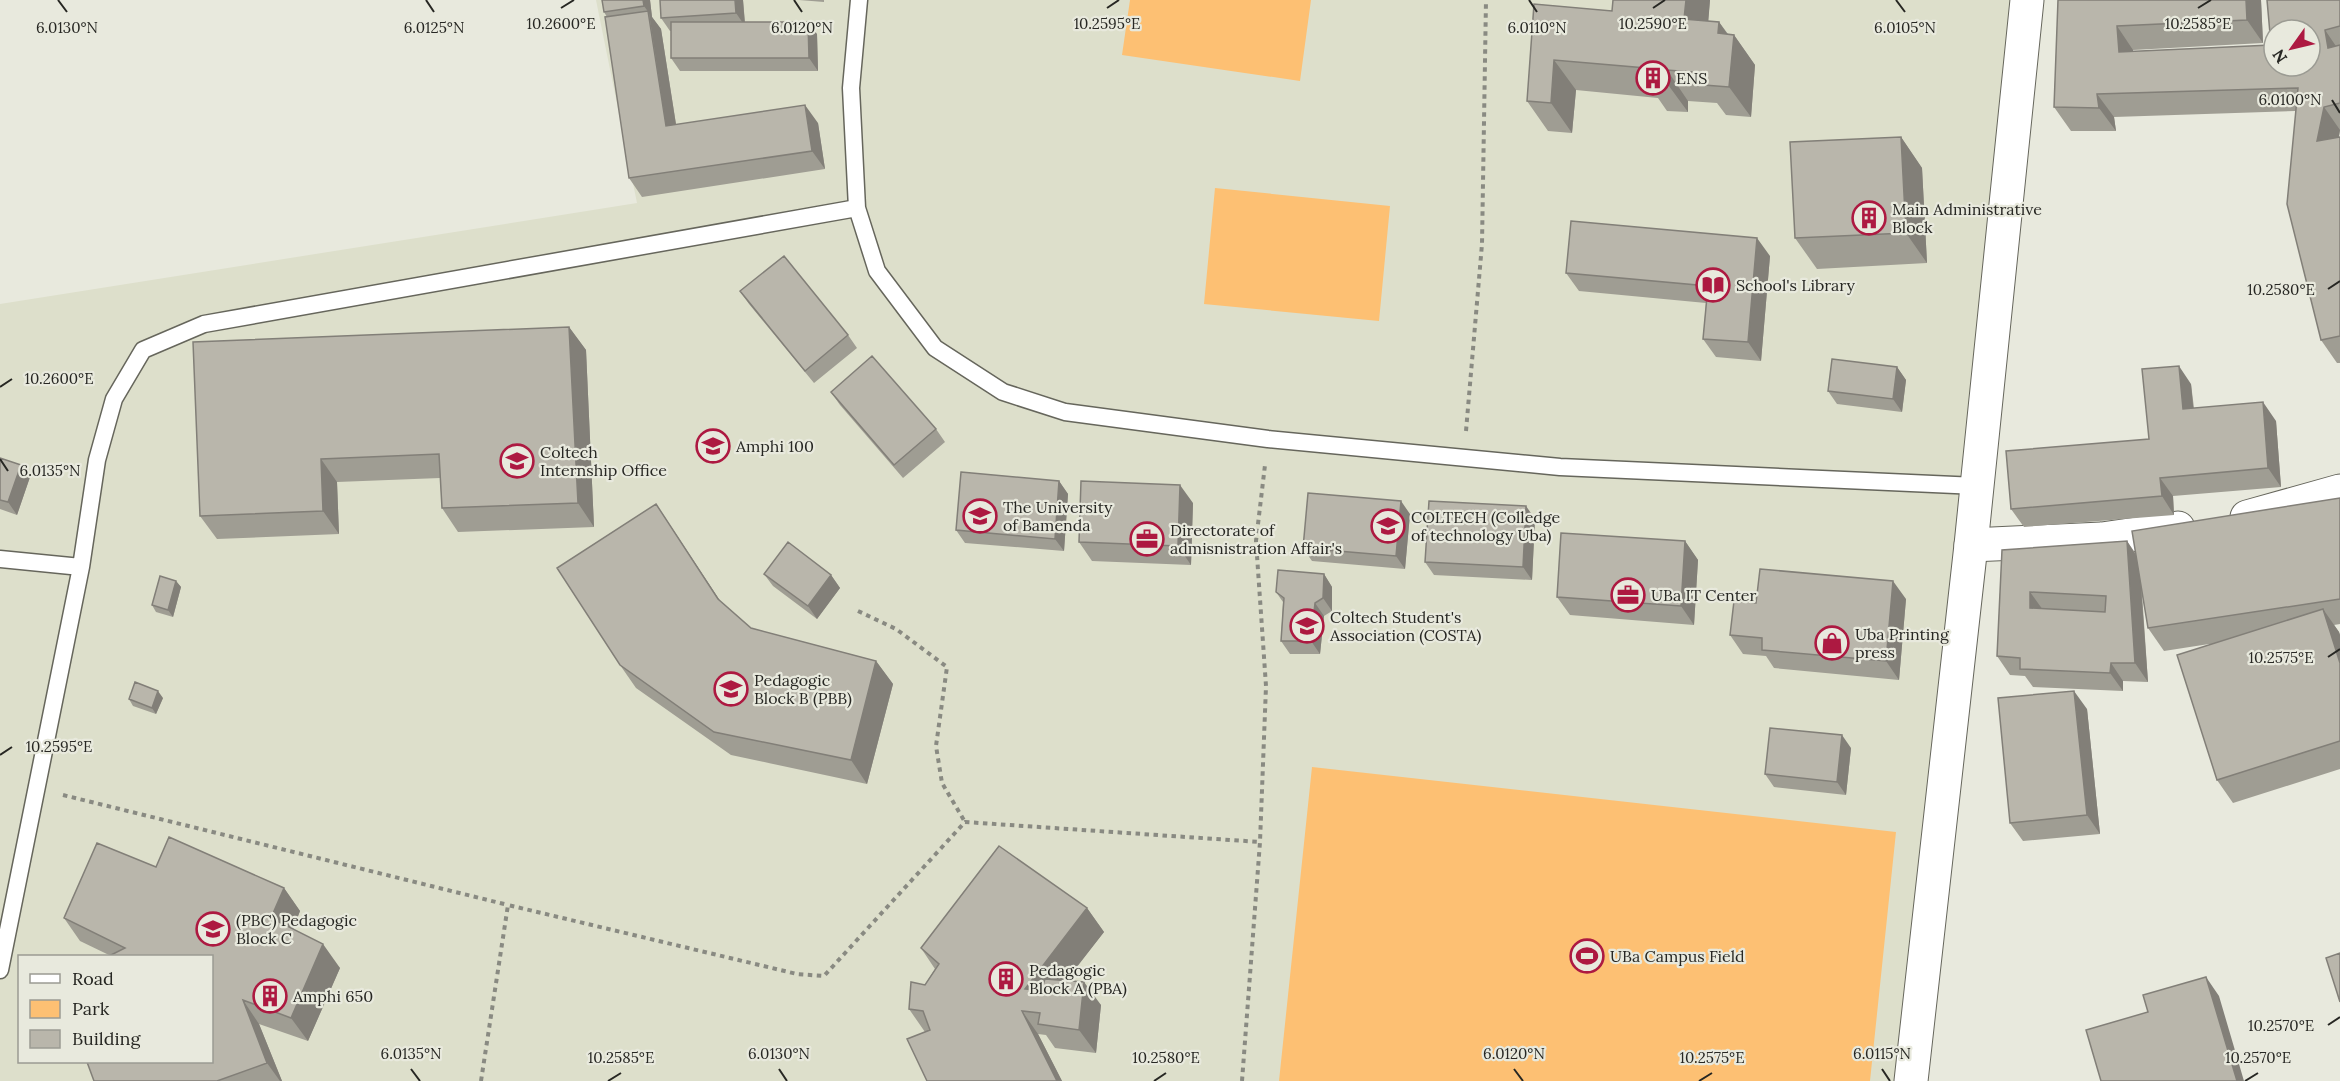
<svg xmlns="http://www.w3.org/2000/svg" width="2340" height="1081" font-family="Lora,serif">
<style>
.built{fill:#dddfcb;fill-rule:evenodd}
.green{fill:#fdc073}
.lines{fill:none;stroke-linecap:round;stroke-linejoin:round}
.lane-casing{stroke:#66665c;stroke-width:19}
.street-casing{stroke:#66665c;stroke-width:35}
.secondary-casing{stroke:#66665c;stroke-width:35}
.path{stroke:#898a82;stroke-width:4;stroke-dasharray:4.5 4.5;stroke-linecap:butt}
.lane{stroke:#fff;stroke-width:16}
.street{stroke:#fff;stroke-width:33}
.secondary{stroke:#fff;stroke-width:33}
.wall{fill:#9f9d93}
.shaded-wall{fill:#827f78}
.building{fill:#b9b6ab;stroke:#827f78;stroke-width:1.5;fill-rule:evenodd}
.ticks{fill:none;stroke:#272723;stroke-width:2}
.labels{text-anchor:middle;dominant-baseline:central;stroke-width:4.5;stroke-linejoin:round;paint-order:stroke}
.poi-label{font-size:16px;fill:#272723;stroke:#e8e9dd;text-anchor:start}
.ticks-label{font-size:15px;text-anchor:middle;fill:#272723;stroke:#e8e9dd;stroke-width:4.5;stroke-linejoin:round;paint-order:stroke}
</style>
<rect width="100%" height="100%" fill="#e8e9dd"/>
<path class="built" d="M596 0H2017L1905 1081H0V304L637 203ZM20 956H212V1062H20Z"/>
<path class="green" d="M1130 0H1311L1300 81 1122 55Z
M1215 188 1390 206 1379 321 1204 304Z
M1312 767 1896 832 1870 1081H1279Z"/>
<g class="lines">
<defs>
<path id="lane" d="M859 0 851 88 857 208 877 271 935 348 1003 392 1065 412 1268 439 1560 467 1977 486
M0 559 81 567
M0 970 81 567 97 460 114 399 143 350 204 324 857 208"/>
<path id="street" d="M2247 517 2340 491
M1971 545 2102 539 2178 528"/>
<path id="secondary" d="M1911 1081 1971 545 2027 0"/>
</defs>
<use href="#lane" class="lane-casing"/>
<use href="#street" class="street-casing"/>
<use href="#secondary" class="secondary-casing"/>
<path class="path" d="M1466 431 1482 244 1486 0
M858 611 896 629 947 667 936 746 942 783 965 822
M63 795 508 905
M481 1081 508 905 797 974 824 976 965 822 1260 842
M1242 1081 1260 842 1266 686 1256 541 1265 465"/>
<use href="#lane" class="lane"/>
<use href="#street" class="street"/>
<use href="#secondary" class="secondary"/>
</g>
<path class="wall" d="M650 0 652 17 661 29 676 124 818 123 825 169 642 197 629 178 607 17 604 12Z
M743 0 745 22 817 34 818 71H680L671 58V31H670L661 18Z
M799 0H824V2Z
M1613 0H1710L1708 21 1719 22 1728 34 1734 35 1755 65 1751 117 1726 115 1717 103 1688 101V112L1667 111 1658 98 1576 90 1572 133 1548 131 1527 101 1534 4 1612 11Z
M2058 0H2261L2263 43 2133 50V52L2271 45 2340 0V130L2339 137H2340V363H2337L2321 340 2295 111 2114 117 2116 131H2071L2054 107Z
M1901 137 1922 168 1927 263 1817 269 1795 238Z
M1770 256 1761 361 1716 357 1703 339 1706 303 1579 291 1566 273Z
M740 291 848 335 857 348 814 383 749 304Z
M569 327 586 350 594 527 458 532 442 508 440 478 337 482 339 534 217 539 200 516Z
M1897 367 1906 380 1902 412 1837 404 1828 391Z
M2191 384 2194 408 2276 421 2281 487 2173 496 2174 515 2024 527 2011 509 2149 439Z
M831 392 936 429 945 442 903 478 840 405Z
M0 458 21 465 30 477 17 515 0 509Z
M1059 481 1068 494 1064 551 965 543 956 530Z
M2340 498V624L2334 625 2339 632 2340 635V769L2233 803 2217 780 2209 644 2164 651 2148 628 2142 593 2148 682 2123 681V691L2033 687 2025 676 2010 675 1997 656 2002 550 2127 541 2136 554Z
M1193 503 1191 565 1092 561 1079 542Z
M656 504 720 601 751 628 876 661 893 684 867 784 731 755 636 688 620 665Z
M1410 514 1405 569 1312 561 1303 548Z
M1535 519 1532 580 1434 575 1425 562Z
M1685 541 1698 560 1694 625 1570 615 1557 597Z
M764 574 831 575 840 588 817 619 773 586Z
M1324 574 1332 587V611L1324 616 1320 654H1290L1281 641 1283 602 1276 592Z
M176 581 181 587 173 617 156 612 152 605Z
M1906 599 1899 680 1774 668 1766 656 1743 654 1730 635 1756 603Z
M163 698 156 714 133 706 129 699Z
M2087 709 2100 834 2023 841 2010 823Z
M1851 748 1846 795 1774 787 1765 774Z
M156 867 284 888 300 911 293 929 340 968 308 1041 259 1024 282 1081H94L109 955 80 941 64 918Z
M1087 908 1104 932 1066 980 1101 1005 1096 1053 1055 1048 1046 1035 1038 1034 1062 1081H927L925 1032 909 1009 935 969 921 948Z"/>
<path class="shaded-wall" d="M643 0H650L652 17 661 29 679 144 666 126 649 13 644 6Z
M735 0H743L745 26 736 13Z
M1686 0H1710L1706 50 1684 19Z
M2246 0H2261L2263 43 2247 20Z
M808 22 817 34 818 71 809 58Z
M1719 22 1733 42 1734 35 1755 65 1751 117 1729 87 1718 33Z
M2117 26 2133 50 2135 76 2119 52Z
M2325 30 2340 52 2328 48Z
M1554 60 1576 90 1572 133 1551 103Z
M1667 70 1688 101V112L1666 82Z
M2097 94 2114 117 2116 131 2099 108Z
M805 105 818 123 825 169 812 151Z
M2324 107 2340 130 2334 164 2317 141Z
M1901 137 1922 168 1927 263 1906 233Z
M1757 238 1770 256 1761 361 1748 342Z
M569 327 586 350 594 527 578 503Z
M2179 366 2191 384 2195 427 2183 409Z
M1897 367 1906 380 1902 412 1893 399Z
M2263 402 2276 421 2281 487 2268 468Z
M321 459 337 482 339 534 323 511Z
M21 465 30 477 17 515 8 502Z
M2160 478 2173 496 2174 515 2162 496Z
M1059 481 1068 494 1064 551 1055 539Z
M1180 485 1193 503 1191 565 1178 546Z
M1401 501 1410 514 1405 569 1396 556Z
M656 504 672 528 734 622 718 599Z
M1526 506 1535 519 1532 580 1523 567Z
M1685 541 1698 560 1694 625 1681 606Z
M2127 541 2139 560 2148 682 2135 663Z
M1324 574 1332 587V611L1323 598Z
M831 575 840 588 817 619 808 606Z
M176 581 181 587 173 617 168 610Z
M1893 581 1906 599 1899 680 1886 661Z
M2030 592 2043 610 2030 608Z
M1315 603 1324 616 1320 654 1311 641Z
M2323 609 2339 632 2340 635V663Z
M876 661 893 684 867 784 851 760Z
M2111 663 2123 681V691L2110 673Z
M158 691 163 698 156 714 152 708Z
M2074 691 2087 709 2100 834 2087 815Z
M1842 735 1851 748 1846 795 1837 782Z
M284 888 300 911 288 942 271 918Z
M1087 908 1104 932 1042 1012 1025 989Z
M323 944 340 968 308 1041 291 1018Z
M2206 977 2219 996 2244 1081H2237Z
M1084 982 1101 1005 1096 1053 1079 1030Z
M243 1000 259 1024 282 1081H280L267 1063Z
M1022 1011 1038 1034 1062 1081H1057Z"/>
<path class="building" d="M602 0H643L644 6 604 12Z
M660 0H735L736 13 661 18Z
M1613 0H1686L1684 19 1719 22 1718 33 1734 35 1729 87 1704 85 1705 73 1667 70 1666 82 1645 80 1646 68 1554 60 1551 103 1527 101 1534 4 1612 11Z
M2058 0H2246L2247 20 2117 26 2119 52 2271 45 2267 0H2340V26L2325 30 2328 48 2340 45V103L2324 107 2317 141 2340 137V336L2321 340 2287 204 2298 88 2097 94 2099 108 2054 107ZM2274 30H2310V66H2274Z
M648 11 666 126 805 105 812 151 629 178 605 17Z
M671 22H808L809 58H671Z
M1901 137 1906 233 1795 238 1790 142Z
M1571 221 1757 238 1748 342 1703 339 1708 286 1566 273Z
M784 256 848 335 805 371 740 291Z
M569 327 578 503 442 508 439 454 321 459 323 511 200 516 193 342Z
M872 356 936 429 894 465 831 392Z
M1832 359 1897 367 1893 399 1828 391Z
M2179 366 2183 409 2263 402 2268 468 2160 478 2162 496 2011 509 2006 451 2149 439 2142 369Z
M0 458 21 465 8 502 0 500Z
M961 472 1059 481 1055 539 956 530Z
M1081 481 1180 485 1178 546 1079 542Z
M1308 493 1401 501 1396 556 1303 548Z
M2340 498V599L2148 628 2132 531Z
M1429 501 1526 506 1523 567 1425 562Z
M656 504 718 599 751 628 876 661 851 760 714 732 620 665 557 568Z
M1561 533 1685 541 1681 606 1557 597Z
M2127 541 2135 663H2111L2110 673 2020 669V658L1997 656 2002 550ZM2030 592 2106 596 2105 612 2030 608Z
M788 542 831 575 808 606 764 574Z
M1760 569 1893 581 1886 661 1762 650V638L1730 635 1734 601 1756 603Z
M1278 570 1324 574 1323 598 1315 603 1311 641H1281L1284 598 1276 592Z
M160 576 176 581 168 610 152 605Z
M2323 609 2340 663V741L2217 780 2177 655Z
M135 682 158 691 152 708 129 699Z
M2074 691 2087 815 2010 823 1998 698Z
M1770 728 1842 735 1837 782 1765 774Z
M169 837 284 888 271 918 323 944 291 1018 243 1000 267 1063 217 1081H94L87 1062H212V957H107L125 948 64 918 97 843 156 867Z
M999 846 1087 908 1025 989 1041 991 1045 979 1084 982 1079 1030 1038 1024 1040 1013 1022 1011 1057 1081H927L907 1039 930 1030 923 1011 909 1009 911 982 925 985 939 964 921 948Z
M2340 953V1002L2326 958Z
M2206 977 2237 1081H2101L2086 1030 2148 1012 2143 995Z"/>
<path class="ticks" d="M58 0 67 12M426 0 434 12M794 0 802 12M1529 0 1537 12M1896 0 1905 12M561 8 574 0M1107 8 1119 0M1653 8 1665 0M2198 8 2211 0M2332 100 2340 113M2328 289 2340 281M0 387 12 379M0 459 8 471M2328 657 2340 649M0 755 12 747M2328 1025 2340 1017M411 1069 420 1081M779 1069 787 1081M1514 1069 1523 1081M1882 1069 1890 1081M608 1081 621 1073M1154 1081 1166 1073M1699 1081 1712 1073M2245 1081 2258 1073"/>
<defs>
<symbol id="building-ring" viewBox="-11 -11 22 22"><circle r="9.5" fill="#e8e9dd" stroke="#ad1941" stroke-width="1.5"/><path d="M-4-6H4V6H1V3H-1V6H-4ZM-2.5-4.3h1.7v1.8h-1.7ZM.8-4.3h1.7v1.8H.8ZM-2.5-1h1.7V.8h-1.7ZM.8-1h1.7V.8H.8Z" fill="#ad1941"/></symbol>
<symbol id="library-ring" viewBox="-11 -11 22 22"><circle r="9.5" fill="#e8e9dd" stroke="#ad1941" stroke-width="1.5"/><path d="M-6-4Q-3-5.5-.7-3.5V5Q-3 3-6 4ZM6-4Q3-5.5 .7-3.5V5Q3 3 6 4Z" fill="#ad1941"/></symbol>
<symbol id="university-ring" viewBox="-11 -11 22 22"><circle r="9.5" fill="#e8e9dd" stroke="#ad1941" stroke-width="1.5"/><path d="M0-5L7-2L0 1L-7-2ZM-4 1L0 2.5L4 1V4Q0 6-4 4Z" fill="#ad1941"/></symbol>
<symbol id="office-ring" viewBox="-11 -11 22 22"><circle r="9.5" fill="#e8e9dd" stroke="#ad1941" stroke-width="1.5"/><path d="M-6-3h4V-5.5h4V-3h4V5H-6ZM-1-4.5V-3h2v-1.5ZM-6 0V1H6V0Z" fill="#ad1941"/></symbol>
<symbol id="shop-ring" viewBox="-11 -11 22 22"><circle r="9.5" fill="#e8e9dd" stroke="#ad1941" stroke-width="1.5"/><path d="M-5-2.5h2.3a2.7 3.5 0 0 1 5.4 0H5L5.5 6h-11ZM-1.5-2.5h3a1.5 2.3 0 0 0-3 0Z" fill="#ad1941"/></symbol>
<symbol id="stadium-ring" viewBox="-11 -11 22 22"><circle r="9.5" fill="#e8e9dd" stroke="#ad1941" stroke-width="1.5"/><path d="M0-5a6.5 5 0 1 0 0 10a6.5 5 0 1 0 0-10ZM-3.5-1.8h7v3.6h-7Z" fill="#ad1941"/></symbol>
</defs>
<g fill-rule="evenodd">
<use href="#building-ring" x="1634" y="59" width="38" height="38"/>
<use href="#building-ring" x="1850" y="199" width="38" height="38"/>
<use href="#library-ring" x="1694" y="266" width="38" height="38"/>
<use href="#university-ring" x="694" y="427" width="38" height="38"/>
<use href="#university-ring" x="498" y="442" width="38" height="38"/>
<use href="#university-ring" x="961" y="497" width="38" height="38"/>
<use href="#university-ring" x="1369" y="507" width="38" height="38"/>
<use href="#office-ring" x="1128" y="520" width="38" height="38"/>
<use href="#office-ring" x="1609" y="576" width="38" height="38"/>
<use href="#university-ring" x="1288" y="607" width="38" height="38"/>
<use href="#shop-ring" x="1813" y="624" width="38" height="38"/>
<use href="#university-ring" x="712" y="670" width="38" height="38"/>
<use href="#university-ring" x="194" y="910" width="38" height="38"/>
<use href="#stadium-ring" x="1568" y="937" width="38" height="38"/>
<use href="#building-ring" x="987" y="960" width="38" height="38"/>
<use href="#building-ring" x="251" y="977" width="38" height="38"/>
</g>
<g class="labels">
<g class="poi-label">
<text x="1676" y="78">ENS</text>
<text x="1892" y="209">Main Administrative<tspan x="1892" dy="18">Block</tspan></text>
<text x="1736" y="285">School's Library</text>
<text x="736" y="446">Amphi 100</text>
<text x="540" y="452">Coltech<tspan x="540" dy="18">Internship Office</tspan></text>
<text x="1003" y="507">The University<tspan x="1003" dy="18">of Bamenda</tspan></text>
<text x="1411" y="517">COLTECH (Colledge<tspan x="1411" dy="18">of technology Uba)</tspan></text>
<text x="1170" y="530">Directorate of<tspan x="1170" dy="18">admisnistration Affair's</tspan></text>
<text x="1651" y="595">UBa IT Center</text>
<text x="1330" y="617">Coltech Student's<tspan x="1330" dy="18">Association (COSTA)</tspan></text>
<text x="1855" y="634">Uba Printing<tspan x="1855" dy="18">press</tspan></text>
<text x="754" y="680">Pedagogic<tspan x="754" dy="18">Block B (PBB)</tspan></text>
<text x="236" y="920">(PBC) Pedagogic<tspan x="236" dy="18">Block C</tspan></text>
<text x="1610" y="956">UBa Campus Field</text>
<text x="1029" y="970">Pedagogic<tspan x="1029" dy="18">Block A (PBA)</tspan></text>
<text x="293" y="996">Amphi 650</text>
</g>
</g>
<g class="ticks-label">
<text x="561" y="29">10.2600°E</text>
<text x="1107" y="29">10.2595°E</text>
<text x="1653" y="29">10.2590°E</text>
<text x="2198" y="29">10.2585°E</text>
<text x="67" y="33">6.0130°N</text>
<text x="434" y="33">6.0125°N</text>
<text x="802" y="33">6.0120°N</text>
<text x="1537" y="33">6.0110°N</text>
<text x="1905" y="33">6.0105°N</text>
<text x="2290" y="105">6.0100°N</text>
<text x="2281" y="295">10.2580°E</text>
<text x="59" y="384">10.2600°E</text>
<text x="50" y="476">6.0135°N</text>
<text x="2281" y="663">10.2575°E</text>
<text x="59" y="752">10.2595°E</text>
<text x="2281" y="1031">10.2570°E</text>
<text x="411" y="1059">6.0135°N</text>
<text x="779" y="1059">6.0130°N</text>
<text x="1514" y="1059">6.0120°N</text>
<text x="1882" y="1059">6.0115°N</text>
<text x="621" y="1063">10.2585°E</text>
<text x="1166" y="1063">10.2580°E</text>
<text x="1712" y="1063">10.2575°E</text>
<text x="2258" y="1063">10.2570°E</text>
</g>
<rect x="18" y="955" width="195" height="108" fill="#e8e9dd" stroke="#9b9b93" stroke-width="1.5"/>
<rect x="30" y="974" width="30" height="9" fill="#ffffff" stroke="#9b9b93" stroke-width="1.5"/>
<text x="72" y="985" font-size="18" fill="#272723">Road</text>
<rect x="30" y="1000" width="30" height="18" fill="#fdc073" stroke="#9b9b93" stroke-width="1.5"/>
<text x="72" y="1015" font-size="18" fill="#272723">Park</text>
<rect x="30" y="1030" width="30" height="18" fill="#b9b6ab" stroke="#9b9b93" stroke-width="1.5"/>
<text x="72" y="1045" font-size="18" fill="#272723">Building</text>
<g transform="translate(2292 48) rotate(236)"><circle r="28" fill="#e8e9dd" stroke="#9b9b93" stroke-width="1.5"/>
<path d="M0-4.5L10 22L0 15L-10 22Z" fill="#ad1941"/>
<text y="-9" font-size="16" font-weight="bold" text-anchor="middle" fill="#272723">N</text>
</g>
</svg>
